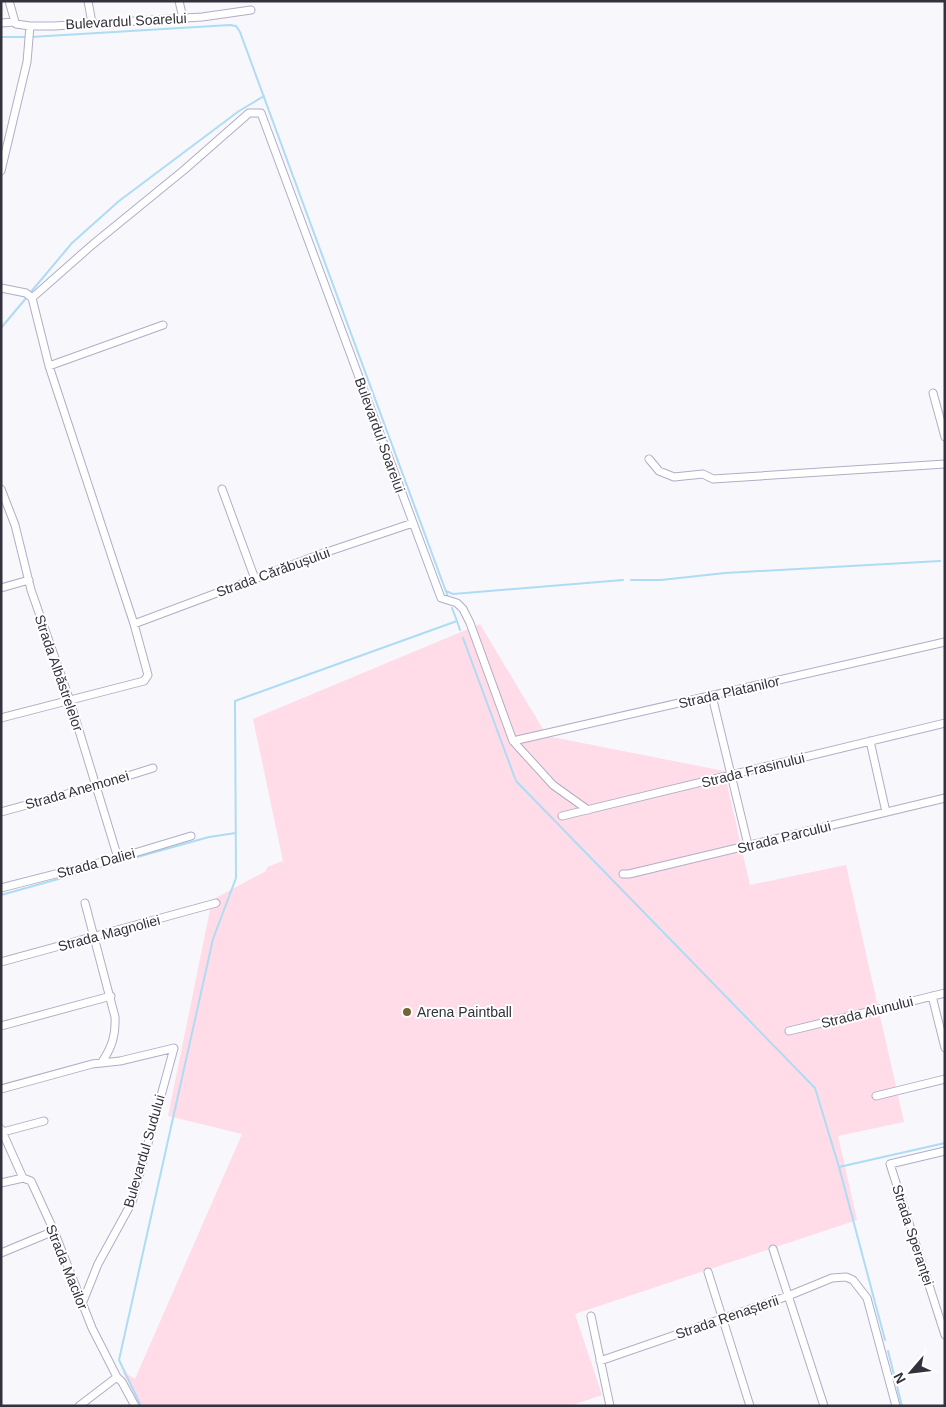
<svg xmlns="http://www.w3.org/2000/svg" width="946" height="1407" font-family="Arial,sans-serif">
<style>
.green{fill:#ffdce7}
.lines{fill:none;stroke-linecap:round;stroke-linejoin:round}
.stream{stroke:#addcf4;stroke-width:2}
.street-casing{stroke:#b1adc7;stroke-width:9}
.street{stroke:#fff;stroke-width:7}
.poi-dot{fill:#746533;stroke:#fff;stroke-width:2}
.labels{text-anchor:middle;dominant-baseline:central;stroke-width:4;stroke-linejoin:round;paint-order:stroke}
.street-label{font-size:14px;fill:#33313b;stroke:#fff}
.poi-label{font-size:14px;fill:#33313b;stroke:#fff;text-anchor:start}
</style>
<rect width="100%" height="100%" fill="#f8f7fc"/>
<path class="green" d="M480 624 547 736 724 771 750 885 846 865 904 1122 838 1136 857 1220 575 1314 602 1395 570 1406H140L122 1371 135 1379 242 1134 168 1116 212 900 266 871 267 867 283 861 253 719Z"/>
<g class="lines">
<path class="stream" d="M1 37H26
M31 37 230 25 236 26 240 32 448 597
M30 293 72 243 119 201 239 111 264 96
M1 328 27 297
M631 580H661L725 573 940 561
M446 591 453 594 623 580
M452 608 457 621
M463 638 516 781 815 1088 839 1167 885 1340
M1 895 209 837 236 833
M839 1167 945 1143
M888 1351 902 1406
M141 1406 119 1360 213 939 236 878 235 701 457 621 460 630"/>
<defs>
<path id="street" d="M9 1 15 22
M88 1 92 23
M179 1 183 18
M1 23 15 22 16 24 30 26H54L202 17 251 10
M1 171 27 62 30 26
M1 288 26 293 32 298
M32 298 92 245 184 170 249 113H261L441 598 457 603 463 609 470 623 513 741 553 785 588 810
M49 366 163 325
M933 393 945 437
M649 459 659 471 674 477 703 474 713 479 945 464
M1 489 15 525 31 590 70 701 118 858
M222 489 255 579
M1 588 29 580
M134 624 321 554 413 523
M712 696 748 845
M1 718 144 681 148 675 134 624 49 366 32 298
M513 741 945 642
M870 741 886 812
M1 812 96 786 153 768
M562 816 945 723
M623 874H629L945 798
M1 888 118 858 191 836
M85 903 115 1017C116 1035 112 1047 102 1062
M1 962 216 903
M932 996 945 1048
M1 1026 111 996
M789 1031 945 993
M1 1089 92 1064 120 1061 174 1048 132 1202 98 1264 82 1304
M876 1096 945 1079
M1 1129 23 1178 31 1181 54 1231 92 1328 117 1377 122 1382 135 1406
M3 1132 44 1121
M945 1151 890 1164 945 1335
M1 1183 23 1178
M773 1249 824 1406
M1 1253 54 1231
M708 1272 750 1406
M591 1316 610 1406
M600 1361 788 1296 832 1278 846 1277 853 1280 867 1298 896 1406
M79 1406 117 1377"/>
</defs>
<use href="#street" class="street-casing"/>
<use href="#street" class="street"/>
</g>
<circle class="poi-dot" cx="407" cy="1012" r="5"/>
<g class="labels">
<g class="street-label">
<text transform="translate(126 21) rotate(-3)">Bulevardul Soarelui</text>
<text transform="translate(380 435) rotate(70)">Bulevardul Soarelui</text>
<text transform="translate(273 572) rotate(-20)">Strada Cărăbușului</text>
<text transform="translate(59 673) rotate(71)">Strada Albăstrelelor</text>
<text transform="translate(729 692) rotate(-13)">Strada Platanilor</text>
<text transform="translate(753 770) rotate(-14)">Strada Frasinului</text>
<text transform="translate(77 790) rotate(-16)">Strada Anemonei</text>
<text transform="translate(784 837) rotate(-14)">Strada Parcului</text>
<text transform="translate(96 863) rotate(-15)">Strada Daliei</text>
<text transform="translate(109 933) rotate(-15)">Strada Magnoliei</text>
<text transform="translate(867 1012) rotate(-14)">Strada Alunului</text>
<text transform="translate(144 1151) rotate(-74)">Bulevardul Sudului</text>
<text transform="translate(913 1235) rotate(72)">Strada Speranței</text>
<text transform="translate(67 1267) rotate(68)">Strada Macilor</text>
<text transform="translate(727 1317) rotate(-19)">Strada Renașterii</text>
</g>
<g class="poi-label">
<text x="417" y="1012">Arena Paintball</text>
</g>
</g>
<rect width="946" height="1407" fill="none" stroke="#33313b" stroke-width="5"/>
<g transform="translate(911 1372) rotate(242)" stroke="#ffffff" stroke-width="4" paint-order="stroke">
<path d="M0-4L9 19L0 12L-9 19Z" fill="#33313b"/>
<text y="-8" font-size="14" font-weight="bold" text-anchor="middle" fill="#33313b">N</text>
</g>
</svg>
